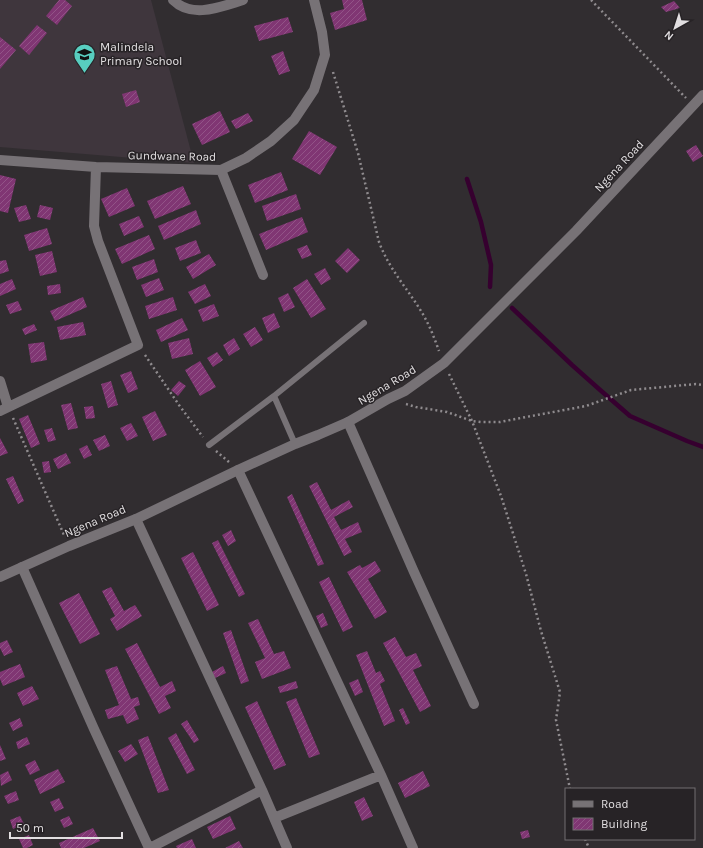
<svg xmlns="http://www.w3.org/2000/svg" width="703" height="848" font-family="Karla,sans-serif">
<style>
.built{fill:#3f363d}
.lines{fill:none;stroke-linecap:round;stroke-linejoin:round}
.stream{stroke:#36002f;stroke-width:4.5}
.building{fill:url(#building-hatch)}
.path{stroke:#8f8b8e;stroke-width:2.5;stroke-dasharray:2 3;stroke-linecap:butt}
.service{stroke:#777276;stroke-width:6}
.minor{stroke:#777276;stroke-width:10}
.tertiary{stroke:#777276;stroke-width:10}
.labels{text-anchor:middle;dominant-baseline:central;stroke-width:3;stroke-linejoin:round;paint-order:stroke}
.poi-label{font-size:12px;fill:#e2dfe1;stroke:#272326;text-anchor:start}
.street-label{font-size:12px;fill:#e2dfe1;stroke:#272326}
</style>
<defs>
<pattern id="building-hatch" width="6" height="6" patternUnits="userSpaceOnUse"><rect width="6" height="6" fill="#803673"/><path d="M-1 1l2-2M0 6l6-6M5 7l2-2" fill="none" stroke="#925387"/></pattern>
</defs>
<rect width="100%" height="100%" fill="#312d30"/>
<path class="built" d="M0 0H151L194 163 0 147Z"/>
<g class="lines">
<path class="stream" d="M467 179 481 222 491 265 490 287
M512 308 572 365 599 389 630 416 687 441 703 447"/>
</g>
<path class="building" d="M59 0H65L72 6 57 25 46 16Z
M342 0H362L367 20 335 30 330 13 344 9Z
M674 1 680 8 666 12 661 7Z
M288 17 293 32 259 41 254 26Z
M37 25 47 33 29 55 19 46Z
M0 37 16 50 0 69Z
M283 51 290 71 279 75 271 56Z
M136 90 140 102 126 107 122 94Z
M220 111 230 132 202 145 192 124Z
M248 113 253 121 236 129 231 121Z
M309 131 337 147 320 175 292 159Z
M696 145 703 156 693 162 686 151Z
M281 172 288 190 255 203 248 185Z
M0 175 16 179 8 213 0 211Z
M183 186 191 204 155 219 147 201Z
M127 188 135 206 109 217 101 199Z
M296 194 301 209 267 221 262 206Z
M26 205 31 219 19 222 14 208Z
M40 205 53 208 50 220 37 217Z
M196 210 201 224 164 240 158 226Z
M139 216 144 227 124 236 119 224Z
M302 217 308 232 266 250 259 234Z
M47 228 52 244 29 251 24 235Z
M149 235 155 249 122 264 115 249Z
M196 240 201 253 180 261 175 248Z
M307 245 312 255 302 259 297 249Z
M348 248 360 260 347 273 335 261Z
M52 251 57 272 40 276 35 255Z
M209 254 216 265 193 279 186 267Z
M154 259 158 272 137 280 132 267Z
M6 260 9 271 0 274V261Z
M325 268 331 279 321 285 314 274Z
M159 278 164 290 146 297 141 285Z
M12 279 16 289 0 296V284Z
M307 279 326 309 311 318 293 288Z
M60 284 61 293 48 295 47 286Z
M205 284 211 296 195 304 188 292Z
M288 293 295 307 284 312 278 298Z
M83 297 87 307 55 321 50 311Z
M173 297 177 310 149 319 145 306Z
M18 301 22 310 10 314 6 305Z
M214 304 219 316 203 322 198 310Z
M274 313 280 327 268 333 262 318Z
M182 318 188 330 161 342 156 330Z
M83 322 86 335 60 340 57 327Z
M34 324 37 330 25 335 22 329Z
M255 327 263 340 251 347 243 334Z
M189 338 193 354 172 359 168 343Z
M234 338 240 349 229 356 223 345Z
M44 342 47 360 31 363 28 344Z
M217 352 223 360 213 367 207 358Z
M200 361 216 387 200 396 185 370Z
M131 371 138 389 128 393 120 375Z
M111 381 118 405 108 408 101 384Z
M179 381 186 386 178 396 171 390Z
M71 403 78 428 68 430 61 405Z
M93 406 95 418 86 419 84 407Z
M155 411 167 435 153 441 142 417Z
M28 415 40 444 31 448 19 419Z
M131 423 138 436 127 441 120 428Z
M52 428 56 440 48 442 44 430Z
M105 435 110 446 99 451 93 440Z
M0 438 8 453 0 456Z
M87 445 92 455 84 459 79 449Z
M66 453 71 463 58 469 53 459Z
M49 461 51 472 44 473 42 462Z
M13 476 24 501 18 504 6 479Z
M317 482 331 510 349 500 353 507 334 517 341 530 358 522 362 532 345 539 352 552 344 556 309 486Z
M292 494 324 564 318 566 287 497Z
M231 530 236 541 228 546 222 535Z
M218 540 245 594 239 597 212 543Z
M193 552 219 605 207 611 181 558Z
M375 561 381 571 368 579 387 612 375 619 347 572 360 565 362 568Z
M329 577 353 627 343 632 319 582Z
M111 587 124 611 135 605 142 616 117 631 110 619 115 616 102 591Z
M79 593 100 634 80 644 59 603Z
M323 613 328 625 321 628 316 616Z
M258 619 274 654 284 651 291 668 262 679 255 662 265 658 248 623Z
M231 630 249 681 241 684 223 633Z
M395 637 406 657 416 653 422 666 413 670 431 706 420 712 383 643Z
M7 640 13 652 4 656 0 648V643Z
M137 643 160 687 172 681 176 691 165 696 171 708 159 714 125 649Z
M367 651 376 673 380 671 385 681 380 684 395 721 384 726 356 655Z
M20 664 25 677 3 686 0 679V672Z
M117 666 131 699 138 697 140 705 134 707 139 719 127 724 123 715 108 719 105 710 119 705 105 670Z
M223 666 226 673 215 678 212 672Z
M358 679 363 692 355 696 349 683Z
M296 681 298 688 280 693 278 687Z
M32 686 39 699 23 706 17 693Z
M296 698 320 754 309 758 286 702Z
M257 701 286 765 274 770 245 707Z
M403 708 410 723 406 725 399 710Z
M20 718 23 726 13 731 9 723Z
M187 720 199 740 194 743 181 724Z
M176 733 195 770 187 774 168 738Z
M148 736 169 790 158 793 138 740Z
M27 737 30 744 18 749 16 742Z
M131 744 138 754 125 762 118 751Z
M0 745 6 759 0 761Z
M35 760 40 770 30 775 25 765Z
M58 769 65 782 40 794 34 780Z
M8 771 12 780 1 786 0 775Z
M423 771 430 786 405 798 398 783Z
M16 791 19 800 8 804 4 796Z
M364 797 373 816 362 821 354 802Z
M59 798 64 808 55 812 50 802Z
M20 816 24 824 13 829 10 820Z
M69 816 73 824 64 828 60 820Z
M230 816 236 829 213 839 207 827Z
M93 828 100 841 84 848H61L59 843Z
M528 830 530 837 522 839 520 832Z
M29 835 33 845 27 848H23L19 839Z
M192 839 196 848H177L176 846Z
M239 841 243 848H225Z"/>
<g class="lines">
<path class="path" d="M591 0 686 98
M333 72 358 153 379 242C389 269 407 288 421 311 429 324 434 337 439 351
M145 355 179 405 203 437
M449 374 472 421 501 496 526 574 541 631 560 692 556 720 570 789
M406 404 416 407 447 412 472 421 481 422H500L526 417 586 406 631 390 696 384 703 385
M13 418 64 535
M216 451 229 462
M585 839 589 848"/>
<path class="service" d="M274 396 295 444
M209 445 274 396 364 323"/>
<path class="minor" d="M173 0C192 19 220 7 243 0
M0 160 96 167 221 170 246 158 271 141 294 120 314 90 325 55 322 32 314 0
M221 170 263 275
M0 381 8 407
M0 411 138 345 98 241 94 226 96 167
M348 422 414 572 474 704
M238 470 381 775 413 848
M136 519 262 790 287 848
M22 567 94 729 149 848
M274 818 381 775
M150 848 262 790"/>
<path class="tertiary" d="M0 577 69 546 136 519 238 470 295 444 318 435 348 422 388 399 405 391 444 363 576 231 703 95"/>
</g>
<defs>
<symbol id="school-pin" viewBox="-11 -11 22 30"><path d="M0 17L-7.5 6A9.5 9.5 0 1 1 7.5 6Z" fill="#58cec0" stroke="#272326"/><path d="M0-5L7-2L0 1L-7-2ZM-4 1L0 2.5L4 1V4Q0 6-4 4Z" fill="#111"/></symbol>
</defs>
<g fill-rule="evenodd">
<use href="#school-pin" x="72" y="42" width="25" height="34"/>
</g>
<g class="labels">
<g class="poi-label">
<text x="100" y="47">Malindela<tspan x="100" dy="14">Primary School</tspan></text>
</g>
<g class="street-label">
<text transform="translate(172 156) rotate(1)">Gundwane Road</text>
<text transform="translate(619 166) rotate(-47)">Ngena Road</text>
<text transform="translate(387 385) rotate(-31)">Ngena Road</text>
<text transform="translate(95 521) rotate(-23)">Ngena Road</text>
</g>
</g>
<rect x="565" y="788" width="130" height="52" fill="#272326" stroke="#726e71"/>
<rect x="573" y="801" width="20" height="6" fill="#777276" stroke="#726e71"/>
<text x="601" y="808" font-size="12" fill="#e2dfe1">Road</text>
<rect x="573" y="818" width="20" height="12" fill="url(#building-hatch)" stroke="#726e71"/>
<text x="601" y="828" font-size="12" fill="#e2dfe1">Building</text>
<g transform="translate(675 28) rotate(219)" stroke="#272326" stroke-width="3" paint-order="stroke">
<path d="M0-3L7 15L0 10L-7 15Z" fill="#e2dfe1"/>
<text y="-6" font-size="11" font-weight="bold" text-anchor="middle" fill="#e2dfe1">N</text>
</g>
<path d="M10 832v6h112v-6" fill="none" stroke="#e2dfe1" stroke-width="2"/>
<text x="16" y="832" font-size="12" fill="#e2dfe1" stroke="#272326" stroke-width="3" paint-order="stroke">50 m</text>
</svg>
